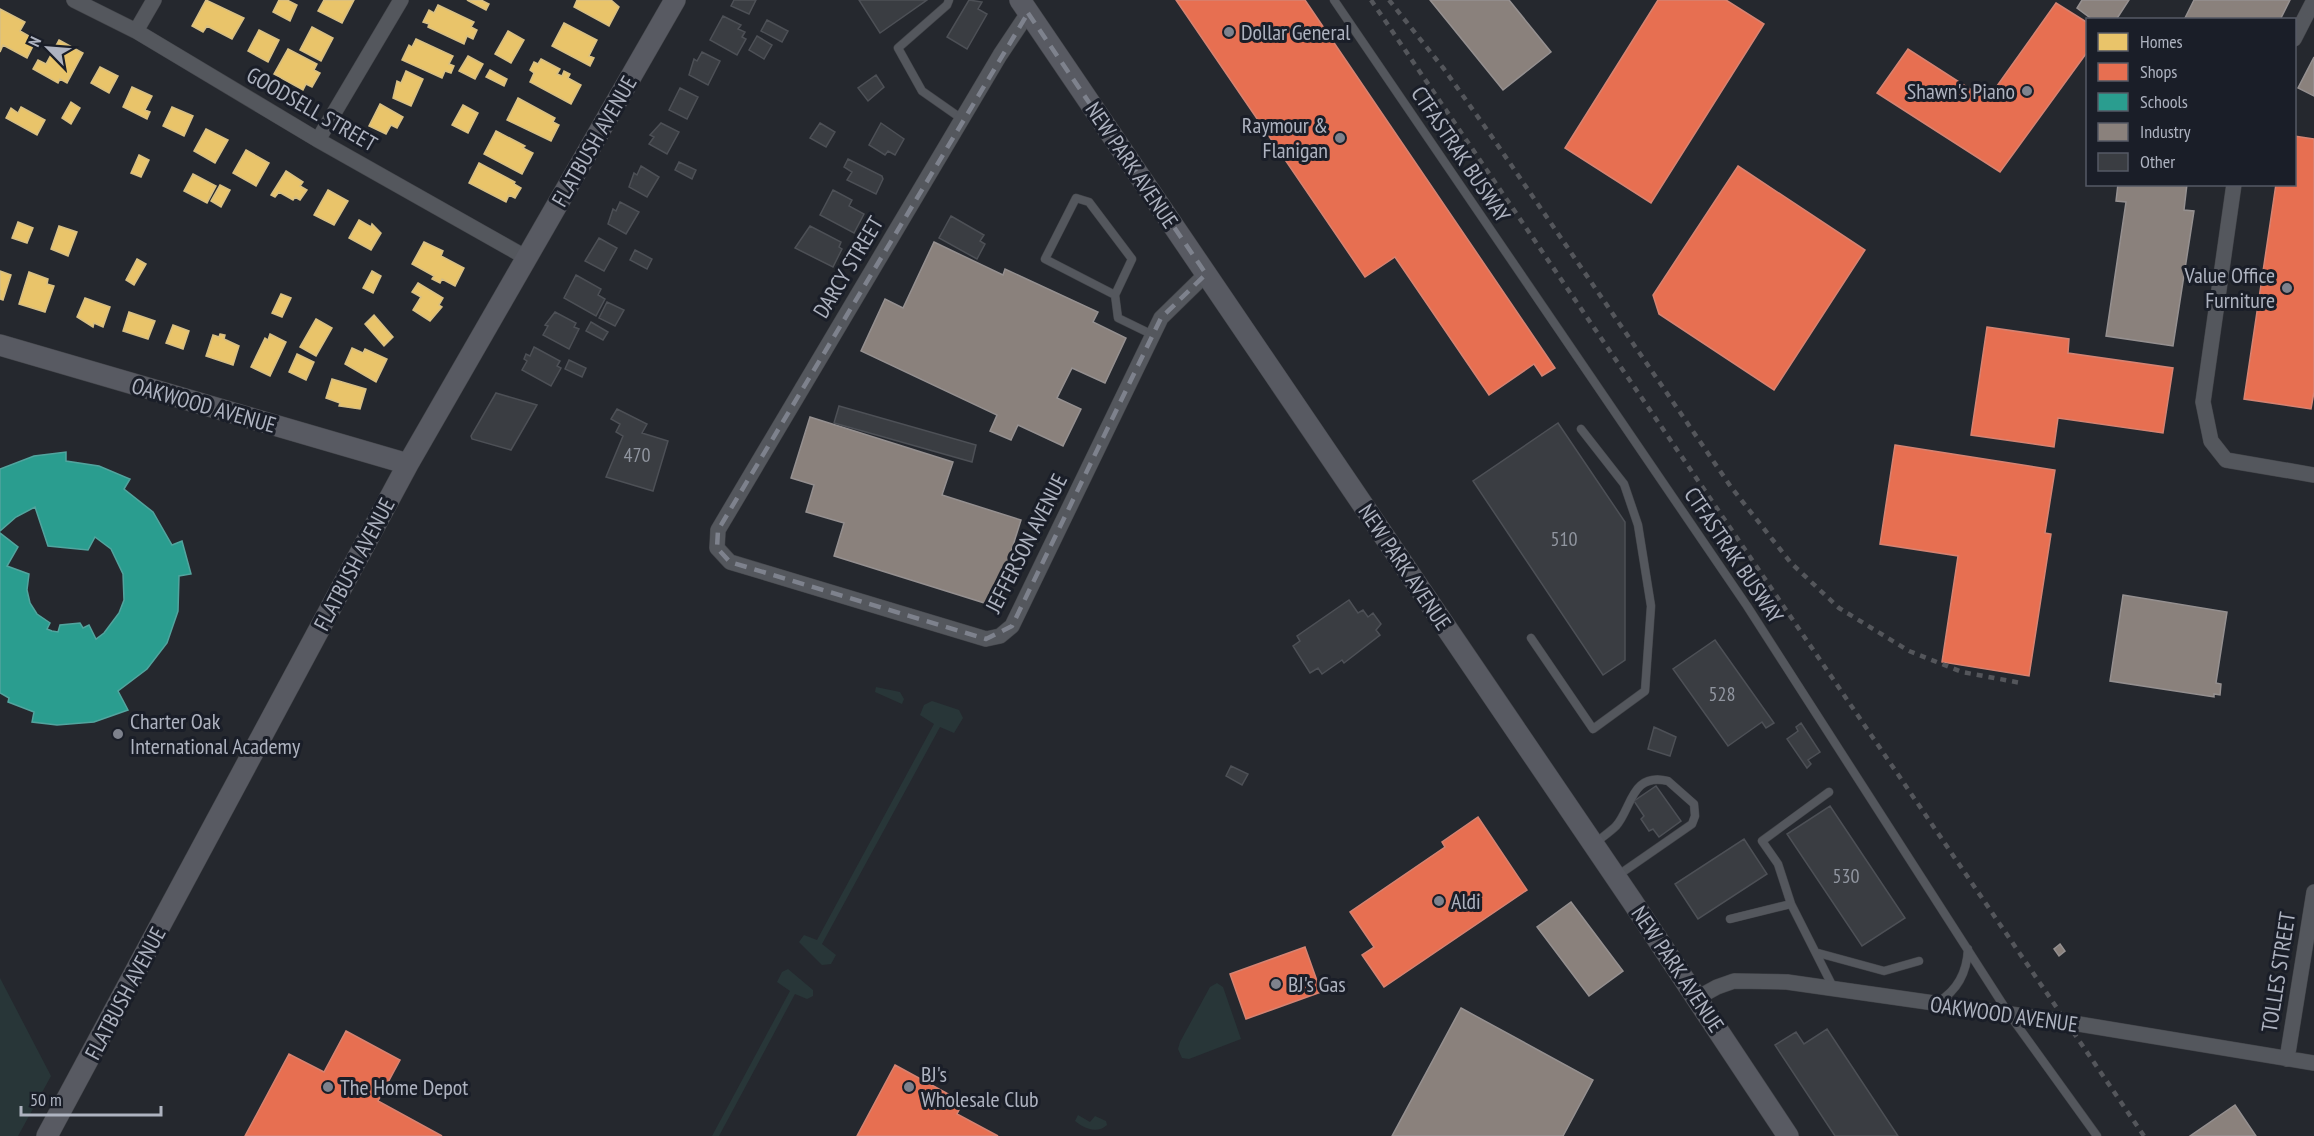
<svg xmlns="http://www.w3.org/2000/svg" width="2314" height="1136" font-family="'PT Sans Narrow',sans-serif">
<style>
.green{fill:#283638}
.homes{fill:#e9c46a;stroke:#d7bf84;stroke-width:1.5}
.shops{fill:#e76f51;stroke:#d68372;stroke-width:1.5}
.schools{fill:#2a9d8f;stroke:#52a49e;stroke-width:1.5}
.industry{fill:#8a817c;stroke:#959090;stroke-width:1.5}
.building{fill:#3a3d42;stroke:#4d5056;stroke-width:1.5}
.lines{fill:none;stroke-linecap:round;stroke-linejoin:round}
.lane-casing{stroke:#424449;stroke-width:9}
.street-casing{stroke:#424449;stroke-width:16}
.secondary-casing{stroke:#424449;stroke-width:22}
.lane{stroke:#54575d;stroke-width:8}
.street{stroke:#54575d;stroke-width:15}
.secondary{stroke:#585a62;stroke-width:21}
.rail{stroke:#54565b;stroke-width:4.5;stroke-dasharray:6 6;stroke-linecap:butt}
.marked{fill:none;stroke:#7e828d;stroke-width:4.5;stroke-dasharray:12 8;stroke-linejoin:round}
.poi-dot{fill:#7e828d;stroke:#1a1e28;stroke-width:2}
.labels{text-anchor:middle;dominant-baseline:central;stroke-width:6;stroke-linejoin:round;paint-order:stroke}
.number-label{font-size:20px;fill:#9196a0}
.poi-label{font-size:22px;fill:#aeb3c0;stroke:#1a1e28;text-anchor:start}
.street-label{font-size:22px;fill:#aeb3c0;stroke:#1a1e28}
</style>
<rect width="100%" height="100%" fill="#25282e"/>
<path class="green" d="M876 687 900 692 904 699 902 704 875 692Z
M932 701 959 710 963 718 954 733 940 727 822 944 836 955 831 964 822 965 799 942 804 935 817 940 934 724 920 715 924 705Z
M788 969 813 990V996L807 999 795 994 719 1136H712L790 991 777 982 782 972Z
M0 978 51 1076 18 1136H0Z
M1217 983 1223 987 1241 1039 1189 1059 1182 1058 1178 1049 1180 1042 1210 987Z
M1078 1115 1090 1122 1095 1116 1106 1121 1107 1125C1097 1134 1085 1129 1075 1121Z"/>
<path class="homes" d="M206 0 244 18 232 39 207 26 203 32 192 26Z
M279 0H287L297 5 290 21 273 12Z
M324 0H354L342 23 318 11Z
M467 0H481L489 4 486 10Z
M577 0H611L619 7 609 26 574 7Z
M438 5 474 22 471 27 477 30 473 39 467 36 464 44 428 27 429 24 423 22 429 10 434 13Z
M0 9 25 22 20 31 36 40 27 58 3 45 0 52Z
M564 23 597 40 589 56 594 58 590 66 552 46Z
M312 27 333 38 321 61 300 50Z
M259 30 279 40 268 62 248 51Z
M508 31 524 40 511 63 495 54Z
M416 39 453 56 449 64 454 66 451 73 445 71 442 78 402 60 409 45 412 47Z
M59 40 83 53 67 83 60 79 58 83 33 69 38 60 46 64Z
M288 49 317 64 314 70 320 73 312 87 306 84 303 90 274 74Z
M468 56 483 64 475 79 459 71Z
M541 59 560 69 557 74 562 76 564 71 570 74 568 78 581 85 571 104 530 82 534 73 530 70 534 62 538 64Z
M100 67 118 76 109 93 91 83Z
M490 70 507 79 504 86 486 77Z
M406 71 423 79 411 106 393 98 397 81 401 83Z
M132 87 152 96 145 110 150 112 147 119 123 107Z
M518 98 555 118 553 122 559 125 551 141 507 120Z
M71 102 80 108 71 124 62 118Z
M380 104 403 117 397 128 391 125 386 134 369 126Z
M463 105 478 113 468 133 452 125Z
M21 107 45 120 37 135 6 118 11 108 18 113Z
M172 107 193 116 184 136 163 126Z
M206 129 228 140 215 163 194 151Z
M496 131 525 146 523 148 533 153 522 174 484 154Z
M246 150 269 163 256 186 233 173Z
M139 155 149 160 141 177 131 173Z
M479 163 515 182 514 184 521 188 515 198 509 195 506 202 469 183Z
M286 171 303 182 300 186 307 190 300 200 295 197 293 200 279 192 275 197 271 195Z
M193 174 216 186 207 203 184 191Z
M220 185 230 190 221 207 211 201Z
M328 190 348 201 334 225 314 215Z
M359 220 371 227 372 224 381 233 371 250 349 238Z
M18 222 33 228 27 243 12 238Z
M59 226 77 232 68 256 51 249Z
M424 242 443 251 441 256 464 268 455 286 442 279 440 283 432 279 434 276 412 264Z
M137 259 146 264 134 285 126 280Z
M0 271 11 275 3 300 0 299Z
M372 271 381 276 373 293 363 288Z
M29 272 48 279 47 284 54 286 45 312 19 304Z
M418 283 443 298 439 305 442 307 430 321 413 310 421 297 412 292Z
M281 294 291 298 282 317 272 313Z
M85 298 110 307 103 327 94 323 93 327 77 317Z
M129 312 155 321 148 339 123 331Z
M374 315 393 337 384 346 365 324Z
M316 319 332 328 316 356 300 347Z
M173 325 189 331 183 349 166 343Z
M220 334 225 335 224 339 239 346 233 365 206 356 213 335 219 337Z
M270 334 286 342 270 376 251 367 265 338 268 340Z
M352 348 363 353 365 349 387 359 376 382 345 364Z
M297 354 314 362 306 380 289 372Z
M332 379 366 389 360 409 339 406 340 403 326 398Z"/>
<path class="shops" d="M1176 0H1305L1555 368 1542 376 1534 364 1489 395 1395 257 1365 277Z
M1658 0H1726L1764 24 1651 203 1565 148Z
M2056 3 2088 23V51L2000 172 1877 93 1908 49 1987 100Z
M2294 136 2314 139V392L2311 409 2244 399 2276 184H2294Z
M1738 166 1865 250 1774 390 1659 314 1653 295Z
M1987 327 2069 339 2068 353 2173 368 2163 433 2058 418 2054 447 1971 435Z
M1895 445 2055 470 2045 533 2051 534 2029 676 1942 662 1958 556 1880 544Z
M1478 817 1527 890 1384 987 1362 955 1374 947 1350 912 1445 847 1442 842Z
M1305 947 1321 992 1246 1019 1230 974Z
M346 1031 400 1060 378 1101 442 1136H245L289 1054 324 1072Z
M895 1065 963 1102 957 1114 998 1136H857Z"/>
<path class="schools" d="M66 452V461L99 466 130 479 124 489 153 512 172 545 182 541 191 574 179 576 178 611 167 643 147 669 118 691 128 710 94 722 57 725 32 722 34 712 8 702 9 698 0 693V533L18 547 7 566 29 574 27 590 30 603 37 614 50 623 47 629 52 631 58 632 60 625 80 623 83 628 89 625 96 639 104 633 119 613 124 600 123 574 111 549 95 537 88 550 48 546 35 507 16 517 0 531V469L34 456Z"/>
<path class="industry" d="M1430 0H1509L1551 52 1503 90Z
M2082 0H2129L2116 20H2093L2077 8Z
M2194 0H2290L2280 20H2184Z
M2314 57V96L2298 88Z
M2118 184H2187L2184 210 2194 211 2173 346 2106 336 2126 202 2116 201Z
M934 242 1003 275 1005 269 1098 312 1093 322 1126 338 1105 383 1072 368 1057 398 1081 409 1063 446 1018 425 1011 440 990 431 997 415 861 351 885 299 903 308Z
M810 417 953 462 942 495 1021 520 994 606 834 556 844 523 806 512 814 485 791 478Z
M2123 595 2227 612 2216 683 2221 684 2220 695 2214 694V697L2110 681Z
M1571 902 1623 971 1589 996 1537 927Z
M2060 944 2065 951 2059 956 2054 949Z
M1461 1008 1593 1080 1563 1136H1392Z
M2235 1105 2256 1136H2190Z"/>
<path class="building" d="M734 0H756L749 14 731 6Z
M859 0H927L880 33Z
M969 0 982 2 978 9 987 14 967 49 947 37Z
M723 16 741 25 738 29 745 32 742 37 746 39 737 55 710 40Z
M767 20 788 31 782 42 761 31Z
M757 36 772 45 764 59 749 50Z
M702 52 720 61 708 85 689 75 694 59 697 61Z
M876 75 884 87 868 101 858 88Z
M680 88 698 97 687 119 669 110Z
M661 123 679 132 667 154 649 144 654 137 650 135Z
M820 123 835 132 826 147 810 138Z
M881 123 904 139 895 155 888 151 885 155 869 145Z
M848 159 882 176 883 179 876 194 847 180 852 172 844 167Z
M679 162 696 170 692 179 675 170Z
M641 166 659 177 647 197 629 187 634 173 637 175Z
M833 190 852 200 849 206 864 214 854 233 820 215Z
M620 202 639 212 626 234 608 224 613 209 616 211Z
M951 216 984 235 980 241 985 244 977 259 939 238Z
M810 226 841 242 839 247 842 249 833 267 795 248Z
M599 238 617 248 604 271 585 261Z
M635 250 652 259 647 269 630 260Z
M576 275 601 289 598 295 605 299 596 316 564 298Z
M607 302 624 310 615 326 599 318Z
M555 312 576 323 574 327 579 329 569 349 543 335 548 326 545 325Z
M591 322 608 332 603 340 586 331Z
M534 347 560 361 557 366 561 368 551 386 522 370 527 361 524 359 526 354 530 356Z
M569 360 586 368 582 377 565 369Z
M496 393 537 405 511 450 472 439 471 436Z
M839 406 976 445 972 462 834 423Z
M617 409 647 424 642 433 668 441 653 491 606 477 623 436 616 432 620 424 611 419Z
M1558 423 1625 522V660L1603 675 1473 481Z
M1349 600 1358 613 1363 610 1368 617 1373 613 1381 624 1376 630 1380 635 1344 663 1342 660 1322 674 1318 668 1310 673 1293 646 1300 641 1297 636Z
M1715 640 1774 723 1766 728 1762 722 1728 746 1673 669Z
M1801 723 1820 752 1808 760 1811 764 1807 768 1787 739 1798 731 1796 727Z
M1654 727 1676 737 1670 756 1648 749Z
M1231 766 1248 774 1242 785 1226 776Z
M1656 786 1681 821 1659 837 1653 829 1649 831 1641 819 1644 816 1634 801Z
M1830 806 1905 918 1862 946 1787 834Z
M1744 839 1767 874 1698 919 1675 884Z
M1827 1029 1898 1136H1835L1775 1045 1796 1032 1804 1044Z"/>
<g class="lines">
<defs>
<path id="lane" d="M949 0 947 5 898 48 922 91 962 119
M1334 0 1747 606 2009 1014 2097 1136
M1115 295 1132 259 1089 202 1076 198 1045 259 1115 295 1118 318 1153 335
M1531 638 1593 729 1645 691 1651 606 1638 525 1624 484 1581 429
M1594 844C1601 838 1610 832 1616 826 1632 808 1631 772 1668 781L1694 804 1695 816 1692 824 1617 876
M1791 904 1778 864 1762 841 1829 792
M1730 919 1791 904 1834 989
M1818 953 1884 971 1919 961
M1938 1002C1958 990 1967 971 1968 949"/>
<path id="street" d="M74 0 136 31 318 140 527 258
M1028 13 1000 55 718 530 717 548 730 562 986 639 1000 636 1012 626 1161 318 1206 274
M136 31 154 0
M2294 39 2314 0
M318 140 401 0
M2234 184 2203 402 2211 441 2226 460 2314 475
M1697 998 1717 987 1734 981 1787 982 2067 1022 2314 1063
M2287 1059 2314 892"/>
<path id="secondary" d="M1020 0 1632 901 1788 1136
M0 345 408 464
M47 1136 408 464 675 0"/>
</defs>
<use href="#lane" class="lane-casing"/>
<use href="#street" class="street-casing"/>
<use href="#secondary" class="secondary-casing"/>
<use href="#lane" class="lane"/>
<use href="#street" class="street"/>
<use href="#secondary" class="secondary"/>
<path class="rail" d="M1371 0 2144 1136
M1389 0 1444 69 1490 134 1731 487 1791 563 1839 608 1909 651 1962 672 2021 683"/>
</g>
<path class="marked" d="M1028 13 1206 274 1161 318 1012 626 986 639 730 562 717 548 718 530Z"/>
<g class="poi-dot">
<circle cx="1229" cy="32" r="6"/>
<circle cx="2027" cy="91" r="6"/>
<circle cx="1340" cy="138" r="6"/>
<circle cx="2287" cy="288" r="6"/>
<circle cx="118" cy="734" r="6"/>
<circle cx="1439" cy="901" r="6"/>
<circle cx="1276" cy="984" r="6"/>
<circle cx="328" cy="1087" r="6"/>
<circle cx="909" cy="1087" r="6"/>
</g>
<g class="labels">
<g class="number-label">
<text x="637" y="455">470</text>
<text x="1564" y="539">510</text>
<text x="1722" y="694">528</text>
<text x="1846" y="876">530</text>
</g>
<g class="poi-label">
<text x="1241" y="32">Dollar General</text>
<text x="2015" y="91" text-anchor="end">Shawn's Piano</text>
<text x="1328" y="125" text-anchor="end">Raymour &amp;<tspan x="1328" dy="25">Flanigan</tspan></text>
<text x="2275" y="275" text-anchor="end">Value Office<tspan x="2275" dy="25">Furniture</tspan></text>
<text x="130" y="721">Charter Oak<tspan x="130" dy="25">International Academy</tspan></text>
<text x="1451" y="901">Aldi</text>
<text x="1288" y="984">BJ's Gas</text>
<text x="921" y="1074">BJ's<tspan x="921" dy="25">Wholesale Club</tspan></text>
<text x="340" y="1087">The Home Depot</text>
</g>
<g class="street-label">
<text transform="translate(312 109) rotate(30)">GOODSELL STREET</text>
<text transform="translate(594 141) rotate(-60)">FLATBUSH AVENUE</text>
<text transform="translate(1461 154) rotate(56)">CTFASTRAK BUSWAY</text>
<text transform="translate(1132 165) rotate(56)">NEW PARK AVENUE</text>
<text transform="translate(848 267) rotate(-59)">DARCY STREET</text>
<text transform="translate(204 405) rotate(16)">OAKWOOD AVENUE</text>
<text transform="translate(1026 543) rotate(-63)">JEFFERSON AVENUE</text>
<text transform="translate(1734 555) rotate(56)">CTFASTRAK BUSWAY</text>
<text transform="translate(354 564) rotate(-62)">FLATBUSH AVENUE</text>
<text transform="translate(1405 567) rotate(56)">NEW PARK AVENUE</text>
<text transform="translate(1678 969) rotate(56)">NEW PARK AVENUE</text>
<text transform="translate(2278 972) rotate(-81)">TOLLES STREET</text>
<text transform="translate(125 993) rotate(-62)">FLATBUSH AVENUE</text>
<text transform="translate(2004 1014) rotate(8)">OAKWOOD AVENUE</text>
</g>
</g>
<rect x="2086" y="18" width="210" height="168" fill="#1a1e28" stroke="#555a65" stroke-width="1.5"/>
<rect x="2098" y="33" width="30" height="18" fill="#e9c46a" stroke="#555a65" stroke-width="1.5"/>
<text x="2140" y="48" font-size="18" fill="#aeb3c0">Homes</text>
<rect x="2098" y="63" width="30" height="18" fill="#e76f51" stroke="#555a65" stroke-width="1.5"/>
<text x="2140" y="78" font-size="18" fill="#aeb3c0">Shops</text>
<rect x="2098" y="93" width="30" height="18" fill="#2a9d8f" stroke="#555a65" stroke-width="1.5"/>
<text x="2140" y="108" font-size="18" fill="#aeb3c0">Schools</text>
<rect x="2098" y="123" width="30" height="18" fill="#8a817c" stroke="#555a65" stroke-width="1.5"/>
<text x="2140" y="138" font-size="18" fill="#aeb3c0">Industry</text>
<rect x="2098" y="153" width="30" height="18" fill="#3a3d42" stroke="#555a65" stroke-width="1.5"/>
<text x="2140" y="168" font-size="18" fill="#aeb3c0">Other</text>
<g transform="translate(48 48) rotate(295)" stroke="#1a1e28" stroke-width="4.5" paint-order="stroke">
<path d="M0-4.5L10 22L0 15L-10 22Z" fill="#aeb3c0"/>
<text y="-9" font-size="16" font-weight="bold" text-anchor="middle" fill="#aeb3c0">N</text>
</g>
<path d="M21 1106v9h140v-9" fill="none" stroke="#aeb3c0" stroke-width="3"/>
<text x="30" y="1106" font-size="18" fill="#aeb3c0" stroke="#1a1e28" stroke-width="4.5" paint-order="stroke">50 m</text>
</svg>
